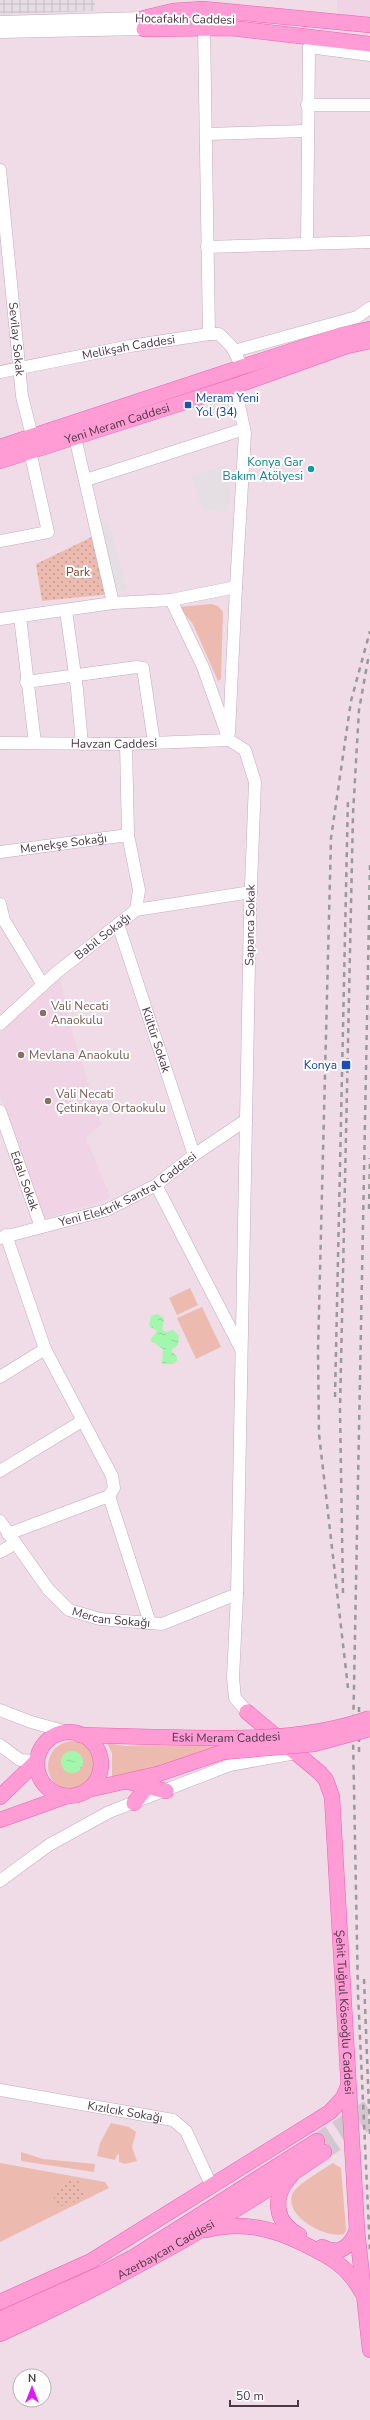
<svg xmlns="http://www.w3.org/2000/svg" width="370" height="2420" font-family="'Nunito Sans',sans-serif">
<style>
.residential{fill:#efdce7;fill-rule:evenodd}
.industrial{fill:url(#industrial-grid)}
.education{fill:#f0d3e4}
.green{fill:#edbab0}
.park{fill:url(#park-dots)}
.parking{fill:#e5dfe3}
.water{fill:url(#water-ripples)}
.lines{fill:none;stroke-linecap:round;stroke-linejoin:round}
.major-tunnel{stroke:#d4c6cf;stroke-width:15;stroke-dasharray:15 8;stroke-linecap:butt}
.minor-casing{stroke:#c3acbb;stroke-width:13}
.major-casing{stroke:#ee60b5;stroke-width:16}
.minor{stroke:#fff;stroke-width:12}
.major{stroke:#ff9bd5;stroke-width:15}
.rail{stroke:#999;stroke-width:2.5;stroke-dasharray:5 5;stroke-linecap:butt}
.major-bridge-casing{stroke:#ee60b5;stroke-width:16;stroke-linecap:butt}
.major-bridge{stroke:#ff9bd5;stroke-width:15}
.transit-dot{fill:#1a4fb4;stroke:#fff;stroke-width:1.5}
.culture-dot{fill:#0f9aa8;stroke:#fff;stroke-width:1.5}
.education-dot{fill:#8d6e63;stroke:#fff;stroke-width:1.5}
.labels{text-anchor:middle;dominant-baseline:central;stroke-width:4;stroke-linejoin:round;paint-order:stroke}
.street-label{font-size:12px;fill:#4b3745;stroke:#fff}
.transit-label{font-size:12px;fill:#164399;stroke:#fff;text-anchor:start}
.culture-label{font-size:12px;fill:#0d838f;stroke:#fff;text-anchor:end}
.park-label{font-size:12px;fill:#844324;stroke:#fff}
.education-label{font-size:12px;fill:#785e54;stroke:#fff;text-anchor:start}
</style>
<defs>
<pattern id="industrial-grid" width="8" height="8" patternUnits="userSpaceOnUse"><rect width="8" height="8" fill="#e6dce3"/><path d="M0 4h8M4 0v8" fill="none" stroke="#c7bdc4"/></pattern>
<pattern id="park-dots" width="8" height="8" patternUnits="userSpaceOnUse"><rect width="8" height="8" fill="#edbab0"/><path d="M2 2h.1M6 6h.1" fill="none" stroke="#c29891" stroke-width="1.8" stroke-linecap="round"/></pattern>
<pattern id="water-ripples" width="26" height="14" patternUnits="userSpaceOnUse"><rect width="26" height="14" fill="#a3f7ac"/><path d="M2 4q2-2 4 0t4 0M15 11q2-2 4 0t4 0" fill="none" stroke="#8ed495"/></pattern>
</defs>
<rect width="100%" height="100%" fill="#f6eaf1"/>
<path class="residential" d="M0 0H370V2420H0ZM20 2376H44V2400H20Z"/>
<path class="industrial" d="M0 0H95V11L0 14Z"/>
<path class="education" d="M337 0H370V18L337 14Z
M60 978 72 1031 101 1124 86 1138 111 1198 44 1219 0 1096V1032Z"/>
<path class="green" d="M211 604 218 606 223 612 221 679 218 681 193 624 179 607Z
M190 1288 198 1305 177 1315 169 1298Z
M202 1307 221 1347 196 1359 177 1318Z
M48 1766a25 25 0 1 1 50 0a25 25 0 1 1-50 0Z
M107 1743 126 1746 219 1745 218 1748 112 1783V1753Z
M111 2123 129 2127 136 2132 132 2147 137 2161 125 2164 119 2162V2154L117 2155 115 2160 97 2156 100 2143Z
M21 2152 43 2159 95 2164 94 2172 21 2161Z
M0 2163 105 2182 109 2188 0 2242Z
M333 2163 341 2168 346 2230 344 2234C326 2239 285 2217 292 2195 294 2186 324 2169 333 2163Z"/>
<path class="park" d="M96 535 111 594 42 601 36 564Z
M77 2179 84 2192 82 2199 63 2206 53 2205C54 2192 63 2180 77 2179Z"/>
<path class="parking" d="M227 465 226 476H230L228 512 203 510 191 476Z
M109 523 127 589 115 592 97 527Z"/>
<path class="water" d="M157 1314 164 1318 162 1329 165 1332 173 1330 179 1336 178 1345 171 1350 177 1357V1361L173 1364H162L163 1349 150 1340 157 1331 149 1326 151 1316Z
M61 1762a11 11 0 1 1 22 0a11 11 0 1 1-22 0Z"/>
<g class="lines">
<path class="major-tunnel" d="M317 2141 370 2106
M324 2152 370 2121"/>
<defs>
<g id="minor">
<path d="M0 22 144 18"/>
<path d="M204 28 209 334"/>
<path d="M0 32 144 29"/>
<path d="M307 105H370"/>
<path d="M207 134 307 131"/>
<path id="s1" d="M0 170 22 396 32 436"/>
<path d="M307 243 309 47 370 55"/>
<path d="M207 247 370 242"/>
<path d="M234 351 357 317 370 308"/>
<path id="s2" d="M0 372 130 346 209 334H219L232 347 242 367"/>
<path d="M75 437 113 603"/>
<path d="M86 480 244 429"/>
<path d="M0 541 48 532 30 451"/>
<path d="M171 600 236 587 245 433 235 386"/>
<path d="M66 611 77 689 82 744"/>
<path d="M20 617 35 743"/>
<path d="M0 619 113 603 171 600 203 667 229 740"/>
<path d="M26 682 137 667 143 668 154 743"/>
<path d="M229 733 236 587"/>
<path d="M229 740 245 750 255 782 250 911 237 1594 233 1678 235 1698 247 1712"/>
<path id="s3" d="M0 743 126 744 229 740"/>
<path d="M126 744 128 835 139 890 136 910"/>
<path id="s4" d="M0 852 128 835"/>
<path d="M0 904 4 920 43 985"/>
<path id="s5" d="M118 924 194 1155"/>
<path id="s6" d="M0 1024 56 973 136 910 251 892"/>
<path id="s7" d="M0 1111 41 1227"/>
<path d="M156 1185 241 1349"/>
<path d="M6 1235 45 1349 112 1476 114 1488 109 1496 8 1534"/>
<path id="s8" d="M0 1238 107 1210 156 1185 194 1155 246 1120"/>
<path d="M0 1377 45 1349"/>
<path d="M0 1471 82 1421"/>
<path d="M109 1496 150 1623"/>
<path id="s9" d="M0 1521 48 1589 69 1610 100 1619 162 1624 237 1594"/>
<path d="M0 1552 14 1544"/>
<path d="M0 1710 31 1722 71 1733"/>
<path d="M0 1745 20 1760 37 1761"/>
<path d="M0 1881 49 1845 109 1812 230 1765 296 1753"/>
<path id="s10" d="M0 2090 173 2120 186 2131 212 2187"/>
</g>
<g id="major">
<path d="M144 18 173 11 203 9 370 25"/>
<path d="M144 29 231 28 370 44"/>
<path d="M0 447 242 367 344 334 370 329"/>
<path id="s11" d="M0 461 235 386 347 346 370 341"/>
<path id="s12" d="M247 1712 320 1773 326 1780 332 1797 357 2230 370 2350"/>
<circle cx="69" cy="1764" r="32"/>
<path d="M80 1735 153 1737"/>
<path d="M129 1782 166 1791"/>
<path d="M87 1790 158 1774"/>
<path d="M0 1797 37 1761"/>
<path d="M134 1803 152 1781"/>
<path d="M0 1820 67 1796"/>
<path d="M290 2177C272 2197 274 2222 299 2235"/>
<path d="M206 2230C243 2221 273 2228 306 2245 331 2257 348 2267 361 2291"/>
<path d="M322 2247C340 2256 350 2247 357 2230"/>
<path d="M0 2302 91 2261 330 2112 343 2098 348 2086"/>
<path d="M0 2319 103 2273 135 2256 317 2141"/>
<path id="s13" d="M0 2334C113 2282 222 2223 324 2152"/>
</g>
</defs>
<use href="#minor" class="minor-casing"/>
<use href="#major" class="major-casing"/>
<use href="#minor" class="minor"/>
<use href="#major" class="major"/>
<path class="rail" d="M370 865 353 1738 358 1994 370 2252
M369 1209 370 1158
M335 1397 348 797
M343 1593 340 1410 353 814 359 710 369 654
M348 1688 319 1434 318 1350 331 838 351 701 370 631
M359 1707V1755
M364 1979 370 2134"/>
<defs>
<g id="major-bridge">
<path id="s14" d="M153 1737C227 1738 299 1743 370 1718"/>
<path d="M158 1774 223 1752 314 1744 370 1729"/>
</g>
</defs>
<use href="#major-bridge" class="major-bridge-casing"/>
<use href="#major-bridge" class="major-bridge"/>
</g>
<g class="transit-dot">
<rect x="184" y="401" width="8" height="8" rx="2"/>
<rect x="341" y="1060" width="10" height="10" rx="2"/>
</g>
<circle class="culture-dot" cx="311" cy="469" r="4"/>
<g class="education-dot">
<circle cx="43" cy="1013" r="4"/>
<circle cx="21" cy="1055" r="4"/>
<circle cx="48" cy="1101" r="4"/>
</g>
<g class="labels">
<g class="street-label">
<text transform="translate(185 19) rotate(1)">Hocafakıh Caddesi</text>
<text stroke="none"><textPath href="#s1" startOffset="170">Sevilay Sokak</textPath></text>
<text stroke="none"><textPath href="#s2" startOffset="131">Melikşah Caddesi</textPath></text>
<text stroke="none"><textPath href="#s11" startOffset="123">Yeni Meram Caddesi</textPath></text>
<text stroke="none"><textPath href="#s3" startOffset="114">Havzan Caddesi</textPath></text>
<text stroke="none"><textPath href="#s4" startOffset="64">Menekşe Sokağı</textPath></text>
<text transform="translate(250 925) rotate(-89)">Sapanca Sokak</text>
<text stroke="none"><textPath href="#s6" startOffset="135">Babil Sokağı</textPath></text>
<text stroke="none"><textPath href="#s5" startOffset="122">Kültür Sokak</textPath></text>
<text stroke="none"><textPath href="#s7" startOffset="74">Edalı Sokak</textPath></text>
<text stroke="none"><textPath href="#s8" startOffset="138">Yeni Elektrik Santral Caddesi</textPath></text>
<text stroke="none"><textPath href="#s9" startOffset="156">Mercan Sokağı</textPath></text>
<text stroke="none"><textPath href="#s14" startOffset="73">Eski Meram Caddesi</textPath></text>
<text stroke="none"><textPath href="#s12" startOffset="338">Şehit Tuğrul Köseoğlu Caddesi</textPath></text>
<text stroke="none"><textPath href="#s10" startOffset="127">Kızılcık Sokağı</textPath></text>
<text stroke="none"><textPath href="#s13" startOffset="186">Azerbaycan Caddesi</textPath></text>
</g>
<g class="transit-label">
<text x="196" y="398">Meram Yeni<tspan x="196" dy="14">Yol (34)</tspan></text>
<text x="337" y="1065" text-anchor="end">Konya</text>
</g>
<g class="culture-label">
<text x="303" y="462">Konya Gar<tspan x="303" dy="14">Bakım Atölyesi</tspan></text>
</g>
<g class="park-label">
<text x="78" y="572">Park</text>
</g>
<g class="education-label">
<text x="51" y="1006">Vali Necati<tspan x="51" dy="14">Anaokulu</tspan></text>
<text x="29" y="1055">Mevlana Anaokulu</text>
<text x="56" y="1094">Vali Necati<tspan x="56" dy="14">Çetinkaya Ortaokulu</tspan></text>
</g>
</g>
<g transform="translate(32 2388)"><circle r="19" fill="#ffffff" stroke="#b7afb5"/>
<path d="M0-3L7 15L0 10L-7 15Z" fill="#dd19ff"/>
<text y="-6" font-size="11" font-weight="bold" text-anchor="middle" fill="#4b3745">N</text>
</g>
<path d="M230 2400v6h68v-6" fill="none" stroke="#4b3745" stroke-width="2"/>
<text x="236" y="2400" font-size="12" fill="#4b3745" stroke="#ffffff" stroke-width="3" paint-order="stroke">50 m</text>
</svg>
